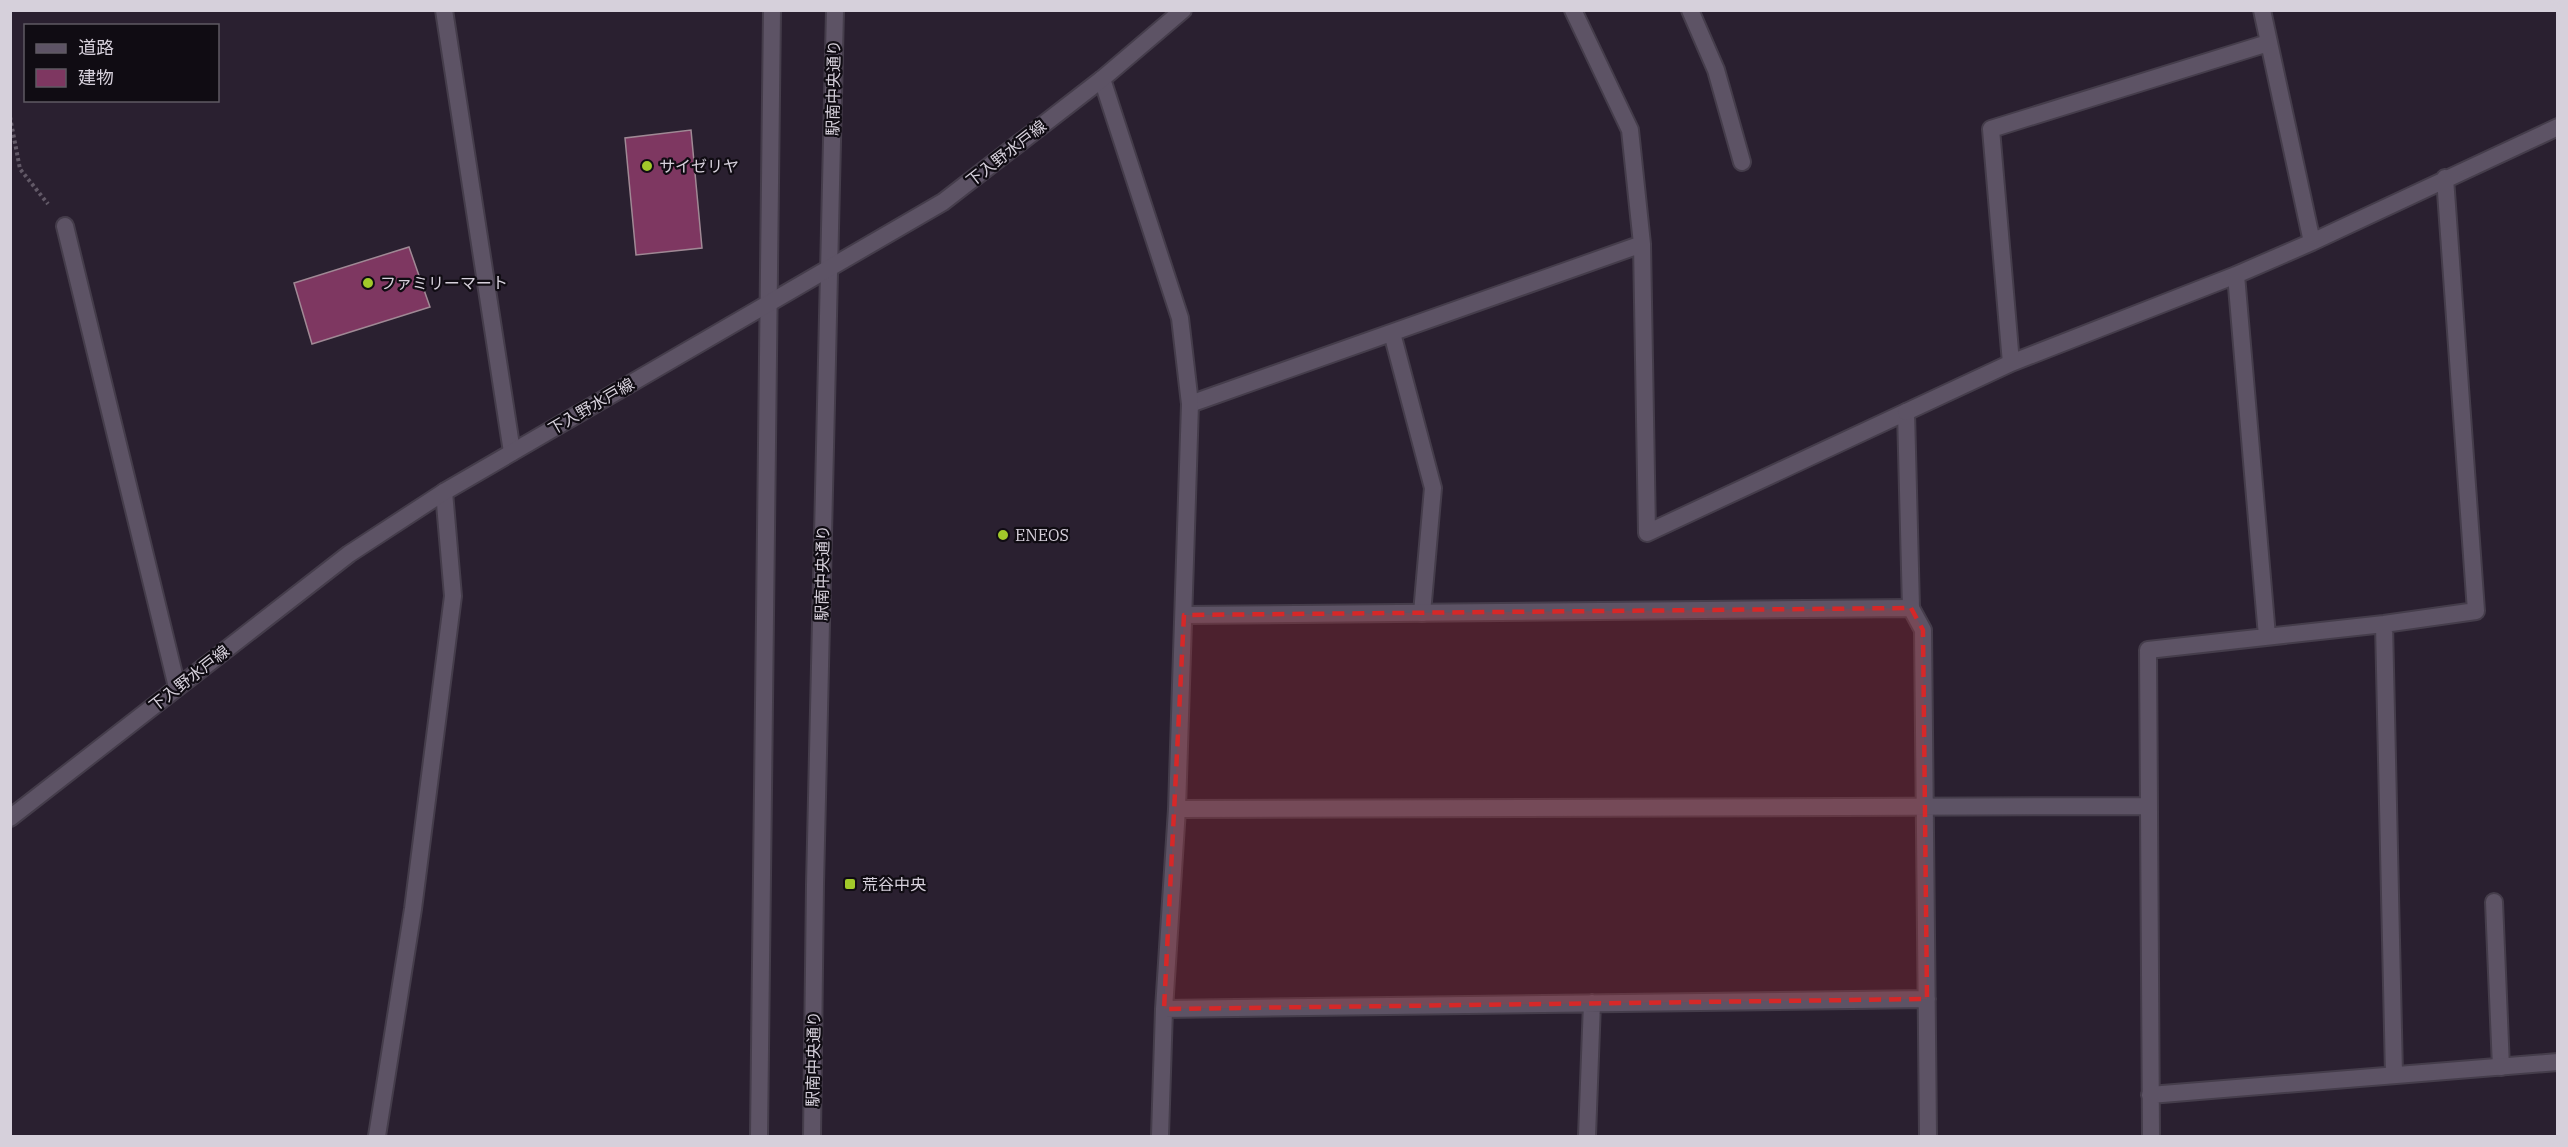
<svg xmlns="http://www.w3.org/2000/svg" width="2568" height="1147" font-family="'IBM Plex Serif','Noto Sans JP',serif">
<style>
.building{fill:#7e3761;stroke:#a08995;stroke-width:1.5}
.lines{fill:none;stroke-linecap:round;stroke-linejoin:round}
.service-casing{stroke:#453d4b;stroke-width:20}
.minor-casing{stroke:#453d4b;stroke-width:20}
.tertiary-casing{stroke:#453d4b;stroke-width:20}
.secondary-casing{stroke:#453d4b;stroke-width:20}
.path{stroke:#625967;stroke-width:4;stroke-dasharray:3 3;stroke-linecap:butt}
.service{stroke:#5d5365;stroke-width:16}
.minor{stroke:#5d5365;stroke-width:16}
.tertiary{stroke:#5d5365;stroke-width:16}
.secondary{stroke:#5d5365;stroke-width:16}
.marked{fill:#d62828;fill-opacity:0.2;stroke:#d62828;stroke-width:4.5;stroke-dasharray:12 8;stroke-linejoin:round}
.poi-dot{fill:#a1c92a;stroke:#100c13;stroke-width:2}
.labels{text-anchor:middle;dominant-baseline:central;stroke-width:4.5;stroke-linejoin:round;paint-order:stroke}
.street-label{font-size:16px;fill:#d6d0db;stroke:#100c13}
.poi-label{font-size:16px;fill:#d6d0db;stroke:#100c13;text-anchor:start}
</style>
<rect width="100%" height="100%" fill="#2a2030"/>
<path class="building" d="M691 130 702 248 636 255 625 138Z
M409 247 430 307 312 344 294 283Z"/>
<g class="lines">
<defs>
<path id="service" d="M1573 10 1630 130 1642 244
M1690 10 1716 70 1742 162
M65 226 177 687
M1392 333 1433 488 1422 613
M1190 404 1642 244 1647 533 1906 412 1911 608
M2494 902 2501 1067"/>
<path id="minor" d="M444 10 512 452
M2262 10 2312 242
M1102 79 1180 318 1190 404 1177 809 1164 1009 1160 1136
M2236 275 2267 636
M2011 363 1991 129 2268 43
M1906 412 2011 363 2236 275 2312 242 2558 127
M1184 615 1911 608 1923 630 1928 1136
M2384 624 2394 1075
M1177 809 2147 806
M1164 1009 1927 999
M2150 1095 2558 1062
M377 1136 413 909 453 596 444 492
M1587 1136 1592 1003
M2151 1136 2148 650 2384 624 2476 611 2445 178"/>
<path id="tertiary" d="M759 1136 772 10
M812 1136 815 885 835 10"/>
<path id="secondary" d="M10 818 349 554 444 492 943 202 1102 79 1183 10"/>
</defs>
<use href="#service" class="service-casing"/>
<use href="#minor" class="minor-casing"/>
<use href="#tertiary" class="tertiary-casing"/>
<use href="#secondary" class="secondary-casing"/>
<path class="path" d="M10 117 20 169 48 204"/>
<use href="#service" class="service"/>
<use href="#minor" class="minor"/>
<use href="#tertiary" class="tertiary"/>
<use href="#secondary" class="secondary"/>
</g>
<path class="marked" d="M1911 608 1923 630 1927 999 1164 1009 1184 615Z"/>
<g class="poi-dot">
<circle cx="647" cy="166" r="6"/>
<circle cx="368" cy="283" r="6"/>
<circle cx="1003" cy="535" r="6"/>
<rect x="844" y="878" width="12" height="12" rx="3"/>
</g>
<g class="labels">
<g class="street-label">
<text transform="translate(833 88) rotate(-89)">駅南中央通り</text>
<text transform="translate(1006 153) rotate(-38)">下入野水戸線</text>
<text transform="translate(591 406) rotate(-30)">下入野水戸線</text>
<text transform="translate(822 573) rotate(-89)">駅南中央通り</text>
<text transform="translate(189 678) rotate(-38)">下入野水戸線</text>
<text transform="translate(813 1059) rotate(-89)">駅南中央通り</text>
</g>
<g class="poi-label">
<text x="659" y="166">サイゼリヤ</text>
<text x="380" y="283">ファミリーマート</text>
<text x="1015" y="535">ENEOS</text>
<text x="862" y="884">荒谷中央</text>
</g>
</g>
<rect width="2568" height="1147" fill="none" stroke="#d6d0db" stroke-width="24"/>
<rect x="24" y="24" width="195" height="78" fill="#100c13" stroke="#5f5a63" stroke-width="1.5"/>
<rect x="36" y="44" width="30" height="9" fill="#5d5365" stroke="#5f5a63" stroke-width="1.5"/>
<text x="78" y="54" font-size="18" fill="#d6d0db">道路</text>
<rect x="36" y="69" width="30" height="18" fill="#7e3761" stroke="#5f5a63" stroke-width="1.5"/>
<text x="78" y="84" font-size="18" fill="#d6d0db">建物</text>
</svg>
